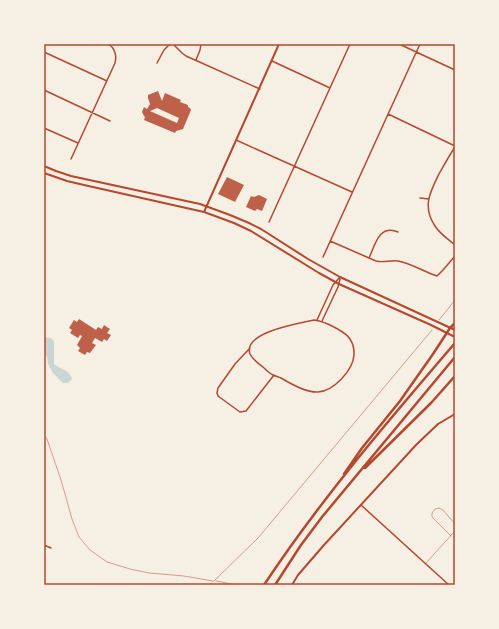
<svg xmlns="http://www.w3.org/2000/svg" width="499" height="629" font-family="Overpass,sans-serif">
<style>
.water{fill:#c9d6d2}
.building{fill:#bf614a;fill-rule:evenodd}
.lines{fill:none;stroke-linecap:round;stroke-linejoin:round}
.path{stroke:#b5482f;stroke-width:0.5}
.service{stroke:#b5482f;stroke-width:0.5}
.minor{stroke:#b5482f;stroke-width:1.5}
.tertiary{stroke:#b5482f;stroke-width:2}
.secondary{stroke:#b5482f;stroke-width:2}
.primary{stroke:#b5482f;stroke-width:2}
.motorway{stroke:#b5482f;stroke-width:2.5}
.neatline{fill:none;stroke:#b5482f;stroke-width:1.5}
</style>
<rect width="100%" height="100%" fill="#f6efe4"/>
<path class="water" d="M44 337 51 338 54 341V364C61 370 69 369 72 379L68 383H63L53 373 48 364 47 357 44 353Z"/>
<path class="building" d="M158 91 162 101 165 93 181 100 180 102 188 105V107L190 108 191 110 183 129 176 131 175 133 144 120 145 117 144 116 142 112 144 107 147 109 150 104 148 98V95ZM157 108 179 118 177 123 150 111Z
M227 177 244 185 235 202 218 194Z
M259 195 267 199 262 211 257 209 255 211 246 207 251 196 254 197Z
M79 319 96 330 98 327 102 329 104 325 110 329 107 333 111 335 107 341 104 339 102 342 95 338 92 343 96 345 90 353 87 352 85 355 78 351 80 348 77 345 82 336 80 335 78 338 70 333 72 330 69 328 74 320 77 322Z"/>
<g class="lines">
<path class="path" d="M439 320 455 300
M44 434 47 439 61 480 72 519 79 537 90 550 107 562 130 569 149 573 184 576 213 581
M214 581 258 538 432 330
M216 581 237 585"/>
<path class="service" d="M451 536 432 517V513L435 509 439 508 443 510 455 524
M426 563 455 531"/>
<path class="minor" d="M173 44 182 53 186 56 260 89
M399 44 455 70
M44 52 107 81
M196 60 200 50 201 44
M272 61 330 88
M157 63 164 50 170 44
M44 90 110 121
M388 114 455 146
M44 128 78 143
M236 140 352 192
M455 147C449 156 444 165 439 174 430 192 422 207 435 226 440 234 448 239 455 245
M71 159 115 63C117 55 115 49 109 44
M420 198 429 199
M269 222 350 44
M330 241 376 261C383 263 391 260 398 261 410 263 425 272 437 276L443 270 455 256
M323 257 420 44
M369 258C375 245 379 224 398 232
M314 320C321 321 326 323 332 326 344 332 355 338 354 355 353 370 334 391 318 392 307 393 291 384 281 378 279 377 275 376 273 375 269 373 266 370 263 367 259 364 253 360 250 354 242 332 301 323 314 320Z
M317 320 333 285 340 277
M322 321 338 287 340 279
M250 348 235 364 218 388 217 393 218 396 240 412 246 411 274 375
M361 505 449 585
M44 545 51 548"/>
<path class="tertiary" d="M204 212 279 44"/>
<path class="secondary" d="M292 585 298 575 324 545 416 445 438 424 455 414"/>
<path class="primary" d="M44 166 56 171 71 176 200 204 230 215 249 223 261 229 308 259 340 277 455 330
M44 173 67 181 84 185 204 212 234 223 251 231 319 273 339 284 431 325 455 337"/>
<path class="motorway" d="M365 468 431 403 455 376
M344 474 362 448 400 401 433 354 450 328 455 323
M264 585C321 499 388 421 455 343
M275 585 301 545 322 517 455 357"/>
</g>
<rect width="499" height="629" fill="none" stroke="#f6efe4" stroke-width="90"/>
<rect x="45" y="45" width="409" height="539" class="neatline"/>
</svg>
